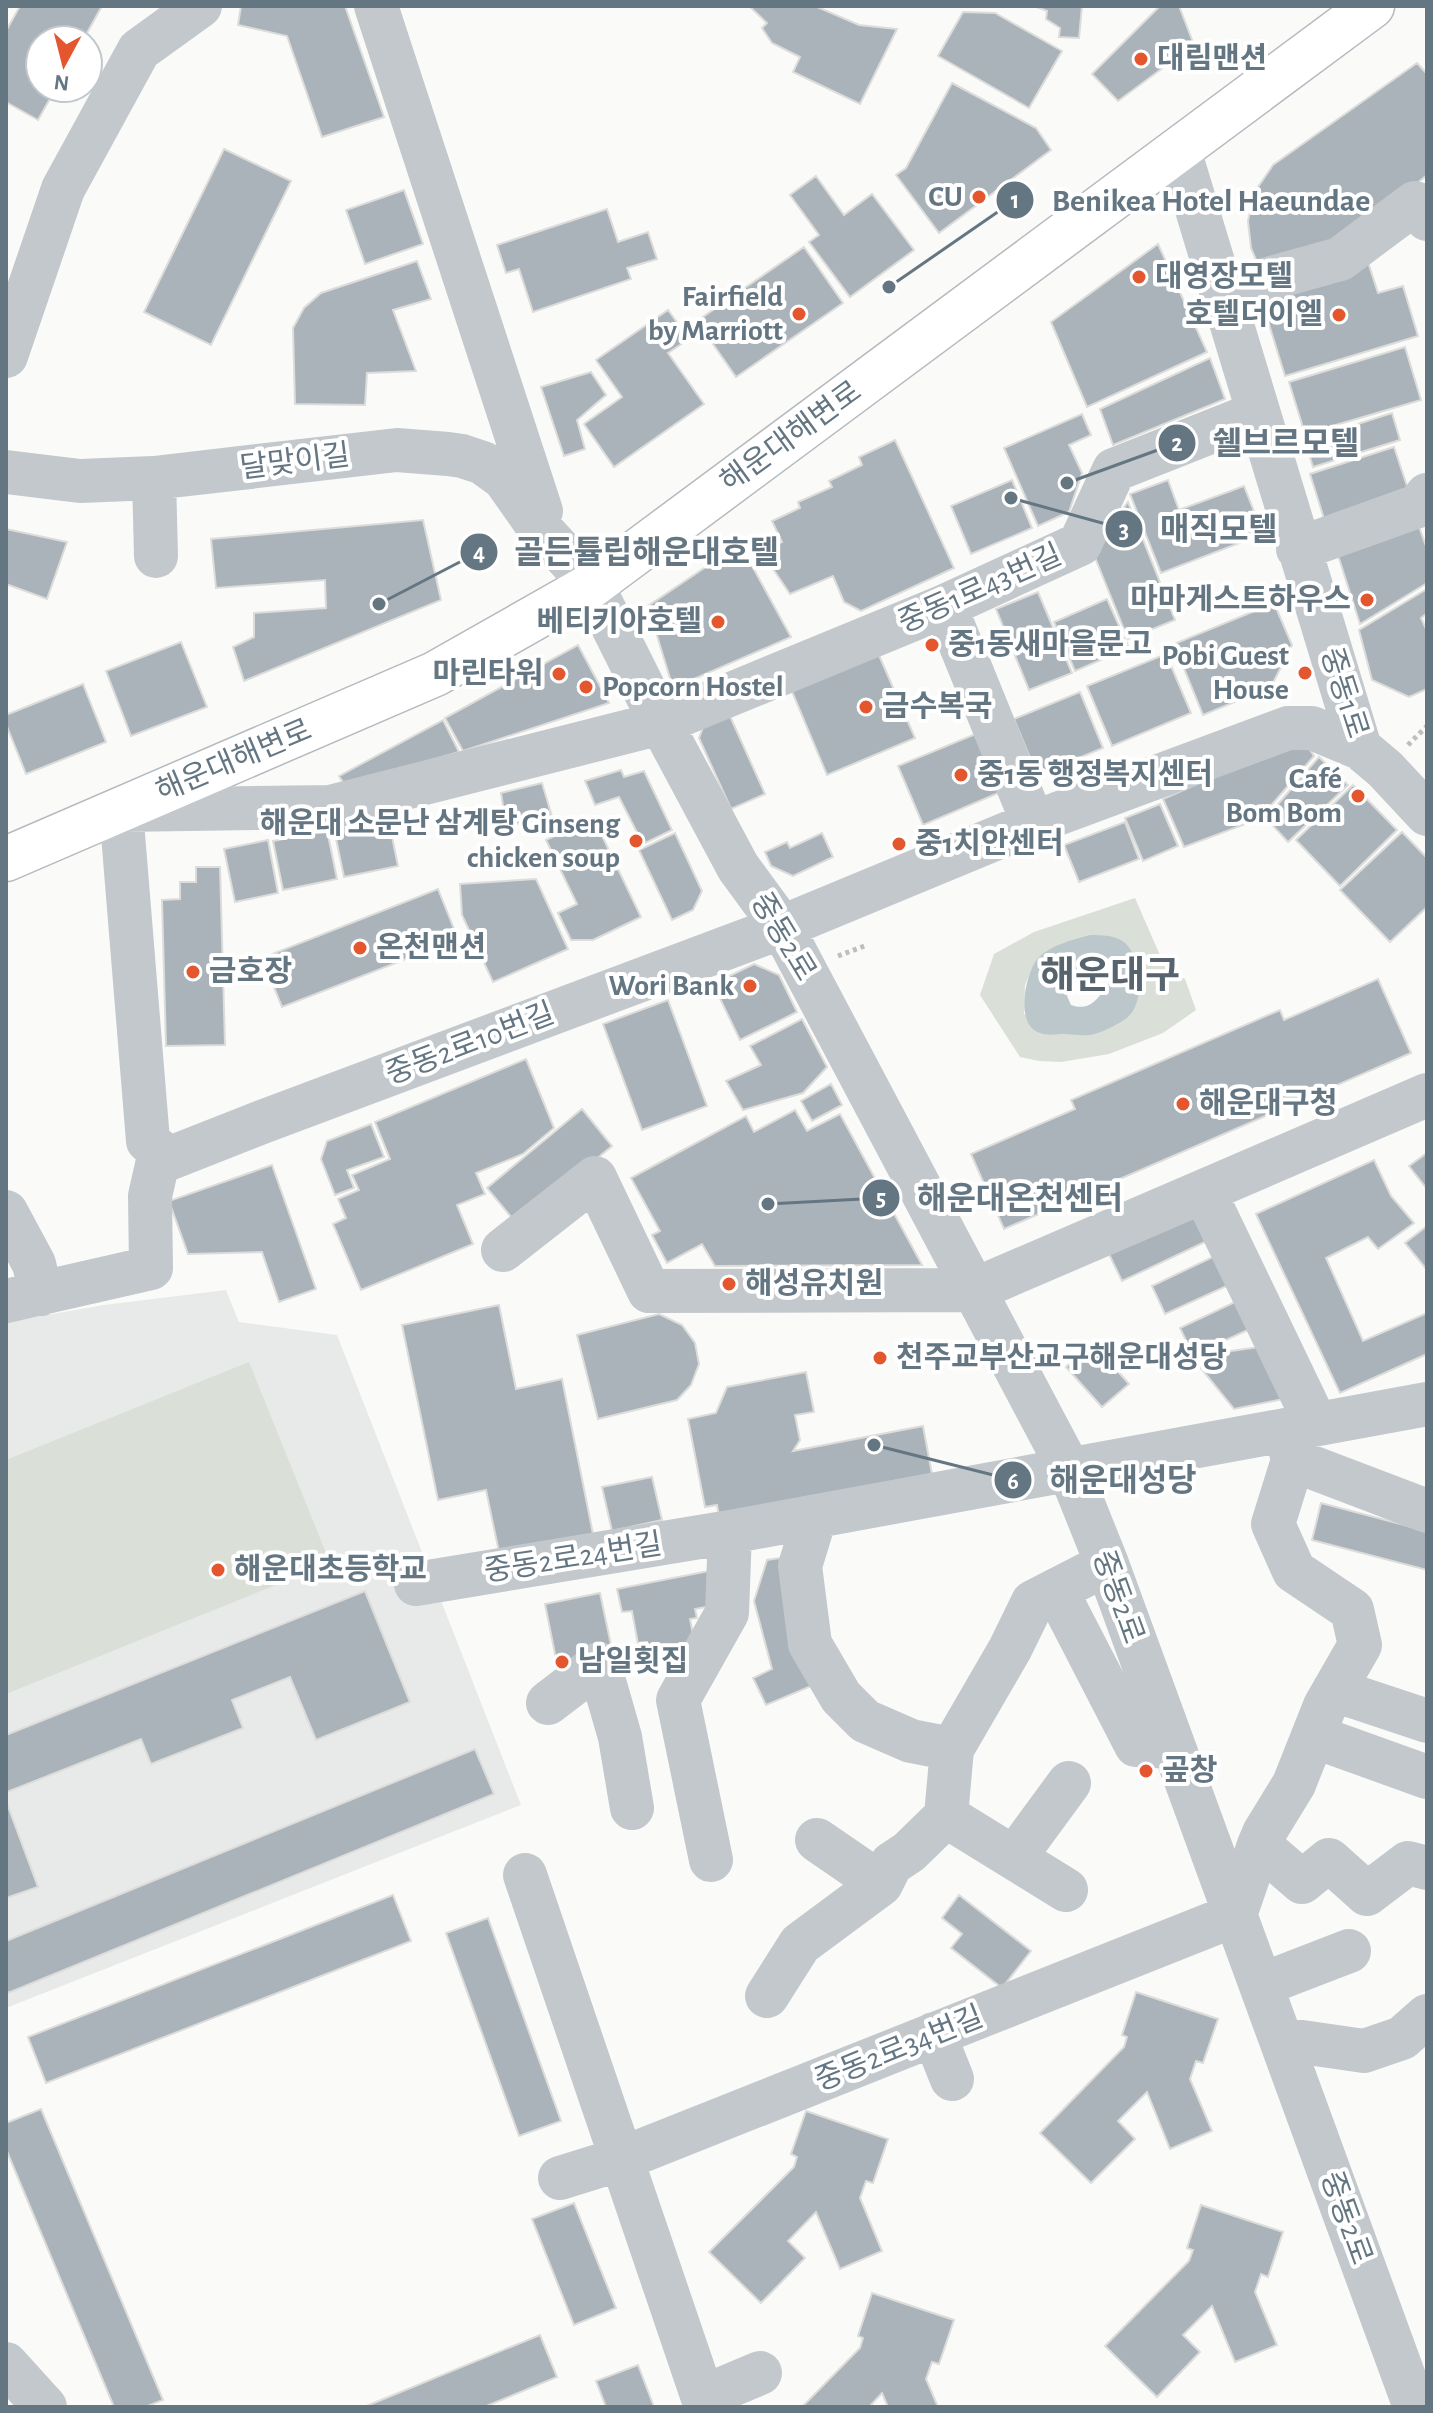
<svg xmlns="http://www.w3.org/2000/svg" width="1433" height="2413" font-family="'Alegreya Sans','Noto Sans KR',sans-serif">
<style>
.built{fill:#e8e9e9}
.green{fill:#dadfd7;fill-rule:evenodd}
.water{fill:#bbc7cb;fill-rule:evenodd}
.building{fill:#aab3b9;stroke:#dcdcda;stroke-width:2}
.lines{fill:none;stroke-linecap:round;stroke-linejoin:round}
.major-casing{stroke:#b5babe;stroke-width:47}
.path{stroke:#bbbfc2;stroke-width:5;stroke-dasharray:4 4;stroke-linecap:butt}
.minor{stroke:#c3c8cc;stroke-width:44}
.major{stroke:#fff;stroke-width:44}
.poi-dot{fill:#e4572e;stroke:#fff;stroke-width:3}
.labels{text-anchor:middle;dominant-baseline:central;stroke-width:8;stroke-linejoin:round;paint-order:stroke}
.poi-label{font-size:30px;font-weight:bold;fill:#657683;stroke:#fff;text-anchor:start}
.street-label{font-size:30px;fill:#657683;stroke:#fff}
.district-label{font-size:38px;font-weight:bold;fill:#57646e;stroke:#fff}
.leader{fill:none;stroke:#657683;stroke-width:3}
.callout-dot{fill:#657683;stroke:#fff;stroke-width:3}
.mark-label{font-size:24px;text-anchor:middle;font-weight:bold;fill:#fff}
.callout-label{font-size:32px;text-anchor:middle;font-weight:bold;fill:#657683;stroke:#fff;stroke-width:8;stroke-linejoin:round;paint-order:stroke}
</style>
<rect width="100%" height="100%" fill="#fafaf8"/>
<path class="built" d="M226 1290 239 1322 337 1335 521 1805 6 2008V1322L104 1305Z"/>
<path class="green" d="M1135 898 1166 969 1185 979 1196 1010 1163 1033 1109 1054 1061 1062 1039 1061 1020 1057 980 995 994 954 1034 932ZM1066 942 1134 956 1076 1034H1047L1024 1014 1025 985 1035 962 1047 951Z
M249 1362 330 1563 6 1694V1460Z"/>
<path class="water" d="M1090 935C1101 935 1116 935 1125 943 1142 958 1145 1002 1128 1017 1119 1024 1100 1034 1089 1035 1081 1036 1072 1034 1064 1034 1057 1034 1047 1036 1040 1033 1015 1025 1025 979 1035 962 1046 946 1072 940 1090 935ZM1106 958 1114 960 1119 965C1118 974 1114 976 1109 983 1098 998 1091 1012 1071 1005L1067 996C1071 984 1080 968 1093 963 1097 961 1102 961 1106 958Z"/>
<path class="building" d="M20 6H102L83 40H40V88H56L38 120 6 102V31Z
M241 6H345L384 117 322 137 287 36 238 25Z
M749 6H815L859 25 897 29 860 104 793 72 800 57 772 43 762 28 767 23Z
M1034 6H1082L1079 38 1059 37 1060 28 1046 19 1047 11Z
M1160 6H1179L1194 45 1118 101 1092 74Z
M963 12 995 13 1062 51 1029 108 938 56Z
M1417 63 1427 74V175L1332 252 1261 271 1251 248 1248 221 1254 193 1273 165Z
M952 83 1036 128 1051 150 939 233 896 175 906 168Z
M224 149 291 181 211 345 144 312Z
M816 176 844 215 872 194 914 250 850 297 809 242 819 235 790 195Z
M404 190 423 244 365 264 346 210Z
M607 209 618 242 648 232 657 259 627 268 631 279 533 312 519 269 506 273 497 245Z
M1158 244 1207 352 1087 407 1051 322Z
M804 247 843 303 736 377 697 321Z
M417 261 431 299 393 310 416 371 367 373 365 405 295 404 293 328 304 308 321 293Z
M1368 262 1378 293 1403 286 1418 336 1285 376 1260 295Z
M668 310 689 339 668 353 704 404 614 467 584 424 622 397 596 360Z
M1405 347 1421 400 1305 434 1289 382Z
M1210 358 1225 399 1113 445 1100 409Z
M591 372 606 395 577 420 585 449 564 456 541 387Z
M1392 413 1400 440 1313 467 1305 441Z
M1082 414 1091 435 1069 445 1082 473 1069 512 1038 526 1004 448Z
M895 440 954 568 861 611 844 602 833 576 790 594 761 551 782 542 772 521 800 508 798 502 832 487 829 481 862 465 859 457Z
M1394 447 1412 501 1327 528 1310 474Z
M1012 480 1032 528 971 554 951 506Z
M1168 480 1179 510 1244 486 1263 534 1161 573 1130 494Z
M1128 502 1175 620 1128 639 1092 550Z
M423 520 441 600 244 681 233 647 254 637V613L326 608 325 580 216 588 211 539Z
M1417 521 1427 549V583L1360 624 1336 549Z
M6 529 67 542 47 599 6 584Z
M740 544 791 637 673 688 648 606Z
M1427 589V613L1421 618 1427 631V689L1409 697 1372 680 1359 630Z
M1038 592 1072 673 1029 690 996 609Z
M1107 599 1129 648 1075 671 1054 622Z
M1274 603 1292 645 1271 687 1203 715 1174 644Z
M181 642 207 707 131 736 106 671Z
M578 645 609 703 463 751 445 718Z
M878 653 915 738 827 775 791 689Z
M1166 654 1191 713 1112 746 1087 686Z
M83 684 106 742 26 774 6 724V715Z
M1080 692 1103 748 1037 775 1014 719Z
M729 714 765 794 731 809 699 738 704 725Z
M443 720 459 752 345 785 339 776Z
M978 733 1003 791 923 825 898 766Z
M1302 738 1314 756 1259 819 1184 847 1163 799Z
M1319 757 1348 785 1288 842 1266 818Z
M621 770 624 777 644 771 672 830 643 844 619 797 595 805 585 781Z
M542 783 553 820 506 825 501 793Z
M1353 785 1397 830 1340 886 1296 840Z
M1160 804 1178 846 1143 861 1125 818Z
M388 817 398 866 344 877 334 829Z
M593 817 641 917 593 940H571L558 913 577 904 546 840Z
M1125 822 1139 859 1079 882 1064 845Z
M327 830 337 879 283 890 273 841Z
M1402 832 1427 858V907L1390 942 1340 890Z
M675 833 702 891 693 910 672 920 639 850Z
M822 833 833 857 793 876 771 866 765 852 787 842 790 848Z
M268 840 278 893 235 902 224 849Z
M196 867H220L225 1045 166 1046 162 900 180 899V882H196Z
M536 879 568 949 493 982 462 915 460 884Z
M438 889 458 939 282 1007 262 958Z
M754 964 779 975 797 1012 740 1040 713 984Z
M1378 979 1411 1053 1004 1229 971 1154 1075 1109 1071 1100 1280 1010 1284 1020Z
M668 1000 707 1106 642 1130 603 1024Z
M802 1019 827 1067 803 1093 743 1110 726 1081 761 1065 750 1046Z
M526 1059 554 1128 523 1154 476 1173 485 1194 457 1205 473 1244 361 1290 333 1224 346 1218 338 1199 359 1190 352 1175 390 1159 375 1122Z
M831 1084 842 1105 812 1121 801 1101Z
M582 1109 612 1146 517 1224 487 1188Z
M795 1110 807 1131 840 1114 922 1265 715 1266 702 1244 667 1263 652 1235 660 1231 631 1178 746 1116 754 1132Z
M371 1124 384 1157 347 1170 354 1188 335 1195 321 1159 327 1141Z
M1427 1153V1189L1409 1166Z
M1374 1160 1391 1196 1414 1223 1378 1249 1368 1237 1326 1258 1363 1341 1427 1313V1354L1340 1393 1256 1214Z
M272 1165 316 1289 279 1302 262 1252 188 1254 169 1201Z
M1195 1211 1209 1240 1122 1281 1108 1252Z
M1427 1226V1270L1405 1243Z
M1217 1255 1231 1284 1165 1314 1152 1286Z
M1237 1301 1250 1329 1193 1355 1180 1328Z
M499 1305 516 1389 562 1379 593 1534 499 1552 486 1490 438 1500 402 1325Z
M659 1314 682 1325 695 1343 699 1364 691 1385 677 1400 598 1419 577 1335Z
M1093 1343 1129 1384 1102 1407 1066 1367Z
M1266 1346 1288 1398 1234 1409 1200 1367 1231 1351Z
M806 1372 814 1412 795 1415 800 1440 793 1451 923 1426 932 1474 719 1516 717 1505 705 1507 688 1419 716 1413 727 1387Z
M652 1477 662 1520 612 1531 602 1487Z
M1321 1503 1427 1531V1570L1312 1540Z
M780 1558 816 1684 766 1705 753 1678 772 1669 754 1601 767 1560Z
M719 1569 711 1606 695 1609 697 1618 690 1619 697 1655 669 1661 668 1655 650 1659 647 1642 638 1644 632 1611 622 1612 617 1589Z
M365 1591 410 1702 316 1740 290 1677 232 1700 243 1728 151 1764 141 1739 7 1792 6 1735Z
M600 1593 611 1645 579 1670 559 1674 545 1604Z
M475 1749 494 1794 8 1993 6 1988V1941Z
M6 1801 38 1887 6 1898Z
M393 1895 411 1941 46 2083 28 2037Z
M959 1895 1031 1951 1002 1988 951 1948 962 1934 942 1918Z
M488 1918 561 2121 519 2136 446 1933Z
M1136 1992 1218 2019 1203 2063 1196 2061 1190 2079 1212 2131 1170 2149 1147 2092 1118 2121 1135 2139 1091 2183 1040 2133 1124 2047 1127 2037 1122 2035Z
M41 2109 163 2400 145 2407H114L6 2149V2123Z
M806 2111 888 2139 873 2183 866 2181 860 2198 882 2251 840 2269 816 2212 788 2241 805 2258 761 2303 709 2252 794 2167 797 2157 791 2154Z
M574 2203 616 2308 574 2325 532 2219Z
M1201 2205 1283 2232 1268 2277 1261 2274 1255 2292 1277 2345 1235 2362 1212 2306 1183 2335 1200 2352 1157 2397 1105 2346 1189 2261 1193 2250 1187 2248Z
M872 2293 954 2320 939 2364 932 2362 926 2379 938 2407H888L882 2393 869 2407H802L860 2348 863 2338 858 2336Z
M540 2335 557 2377 484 2407H364Z
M638 2365 654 2407H606L596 2381Z"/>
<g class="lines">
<defs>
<path id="major" d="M6 859 435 674 592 585 1372 6"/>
</defs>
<use href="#major" class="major-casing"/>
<path class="path" d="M1408 745 1427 726
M838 956 867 945"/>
<path class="minor" d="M376 6 541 511
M1179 150 1360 748 1385 769 1427 814
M1221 292 1340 259 1415 203 1427 219
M6 356 63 189 139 50 200 6
M1258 413 1114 470 1080 544 945 606 661 723 330 807 121 810 148 1141 168 1159 262 1122 782 927 1033 823 1288 728H1312L1360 748
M6 472 80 481 154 478 397 450 448 454 462 456 483 463 504 478 537 525 592 585 661 723 738 867 782 927 1069 1469 1107 1564 1415 2407
M154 478 156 556
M1298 549 1418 506 1427 495
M945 606 1033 823
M1204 1191 1316 1424
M6 1212 34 1264 41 1294
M503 1250 595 1178 649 1291 974 1290 1427 1095
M6 1301 151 1268 150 1196 160 1152
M1286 1432 1293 1460 1427 1511
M815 1517 800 1566 810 1644 841 1697 865 1721 911 1741 952 1749
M416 1584 730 1532 1427 1404
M1056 1590 1136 1745 1173 1747
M1334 1690 1427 1721
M548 1703 599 1664 620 1737 632 1808
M1313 1736 1427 1777
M946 1816 1066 1890
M817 1840 881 1884
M1259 1845 1264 1833 1294 1784 1325 1706 1360 1645 1352 1610 1294 1571 1273 1524 1293 1460
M1014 1858 1069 1783
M711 1860 678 1700 727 1613 730 1532
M525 1875 706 2407
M1261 1985 1349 1951
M767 1996 800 1944 881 1884 891 1864 909 1852 946 1816 952 1749 1010 1649 1033 1602 1107 1564
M934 2034 952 2079
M1281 2039 1364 2051 1402 2038 1427 2016
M560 2178 621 2159 1235 1915 1259 1845 1302 1882 1329 1860 1367 1894 1408 1863 1427 1868
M6 2364 45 2407
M703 2397 760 2373"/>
<use href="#major" class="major"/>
</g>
<g class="poi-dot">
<circle cx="1141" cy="59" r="8"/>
<circle cx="979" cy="197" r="8"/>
<circle cx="1139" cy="277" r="8"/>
<circle cx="799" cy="314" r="8"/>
<circle cx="1339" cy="315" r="8"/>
<circle cx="1367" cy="600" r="8"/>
<circle cx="718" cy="622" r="8"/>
<circle cx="932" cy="645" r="8"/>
<circle cx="1305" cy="673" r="8"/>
<circle cx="559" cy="674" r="8"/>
<circle cx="586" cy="687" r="8"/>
<circle cx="866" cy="707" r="8"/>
<circle cx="961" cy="775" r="8"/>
<circle cx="1358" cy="796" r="8"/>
<circle cx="636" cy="841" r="8"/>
<circle cx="899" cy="844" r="8"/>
<circle cx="360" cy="948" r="8"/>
<circle cx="193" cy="972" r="8"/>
<circle cx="750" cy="986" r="8"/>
<circle cx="1183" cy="1104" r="8"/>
<circle cx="729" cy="1284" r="8"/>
<circle cx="880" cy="1358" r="8"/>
<circle cx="218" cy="1570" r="8"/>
<circle cx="562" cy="1662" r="8"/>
<circle cx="1146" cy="1771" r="8"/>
</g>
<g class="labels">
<g class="poi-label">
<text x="1157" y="59">대림맨션</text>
<text x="963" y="197" text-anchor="end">CU</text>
<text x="1155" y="277">대영장모텔</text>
<text x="783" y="297" text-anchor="end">Fairfield<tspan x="783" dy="34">by Marriott</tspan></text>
<text x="1323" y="315" text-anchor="end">호텔더이엘</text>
<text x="1351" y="600" text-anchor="end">마마게스트하우스</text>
<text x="702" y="622" text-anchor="end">베티키아호텔</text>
<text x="948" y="645">중1동새마을문고</text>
<text x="1289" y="656" text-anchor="end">Pobi Guest<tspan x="1289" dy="34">House</tspan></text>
<text x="543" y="674" text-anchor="end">마린타워</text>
<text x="602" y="687">Popcorn Hostel</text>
<text x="882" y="707">금수복국</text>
<text x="977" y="775">중1동 행정복지센터</text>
<text x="1342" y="779" text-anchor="end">Café<tspan x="1342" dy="34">Bom Bom</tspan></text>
<text x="620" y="824" text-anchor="end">해운대 소문난 삼계탕 Ginseng<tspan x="620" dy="34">chicken soup</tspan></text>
<text x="915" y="844">중1치안센터</text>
<text x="376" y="948">온천맨션</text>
<text x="209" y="972">금호장</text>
<text x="734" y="986" text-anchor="end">Wori Bank</text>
<text x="1199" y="1104">해운대구청</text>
<text x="745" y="1284">해성유치원</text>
<text x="896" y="1358">천주교부산교구해운대성당</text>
<text x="234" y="1570">해운대초등학교</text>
<text x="578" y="1662">남일횟집</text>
<text x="1162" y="1771">곺창</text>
</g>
<g class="street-label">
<text transform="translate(791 437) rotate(-36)">해운대해변로</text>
<text transform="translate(295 462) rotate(-7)">달맞이길</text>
<text transform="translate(980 589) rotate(-24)">중동1로43번길</text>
<text transform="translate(1344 693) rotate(72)">중동1로</text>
<text transform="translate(234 761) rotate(-23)">해운대해변로</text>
<text transform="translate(783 937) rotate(59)">중동2로</text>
<text transform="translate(470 1044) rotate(-21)">중동2로10번길</text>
<text transform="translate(573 1558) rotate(-9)">중동2로24번길</text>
<text transform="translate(1118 1597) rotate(70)">중동2로</text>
<text transform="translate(899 2049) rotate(-22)">중동2로34번길</text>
<text transform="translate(1346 2218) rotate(70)">중동2로</text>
</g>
<g class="district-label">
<text x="1110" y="977">해운대구</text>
</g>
</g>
<path class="leader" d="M889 287L1015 200M1067 483L1177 443M1011 498L1124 529M379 604L479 552M768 1204L881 1198M874 1445L1013 1480"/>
<g class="callout-dot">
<circle cx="889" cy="287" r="8"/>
<circle cx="1067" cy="483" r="8"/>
<circle cx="1011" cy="498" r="8"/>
<circle cx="379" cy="604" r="8"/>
<circle cx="768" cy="1204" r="8"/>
<circle cx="874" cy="1445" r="8"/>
<circle cx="1015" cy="200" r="20"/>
<circle cx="1177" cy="443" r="20"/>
<circle cx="1124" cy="529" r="20"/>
<circle cx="479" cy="552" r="20"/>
<circle cx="881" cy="1198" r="20"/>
<circle cx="1013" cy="1480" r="20"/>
</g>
<g class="mark-label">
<text x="1015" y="208">1</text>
<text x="1177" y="451">2</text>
<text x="1124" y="538">3</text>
<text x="479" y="560">4</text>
<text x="881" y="1206">5</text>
<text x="1013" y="1489">6</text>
</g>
<g class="callout-label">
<text x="1211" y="211">Benikea Hotel Haeundae</text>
<text x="1286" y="454">쉘브르모텔</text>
<text x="1219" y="540">매직모텔</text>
<text x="647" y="563">골든튤립해운대호텔</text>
<text x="1020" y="1209">해운대온천센터</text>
<text x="1123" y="1491">해운대성당</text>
</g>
<rect width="1433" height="2413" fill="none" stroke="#657683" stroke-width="16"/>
<g transform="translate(64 64) rotate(187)"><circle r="38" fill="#ffffff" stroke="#c1c8cd" stroke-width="2"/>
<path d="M0-6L14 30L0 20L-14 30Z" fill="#e4572e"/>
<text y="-12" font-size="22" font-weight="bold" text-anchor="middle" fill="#657683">N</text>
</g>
</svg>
